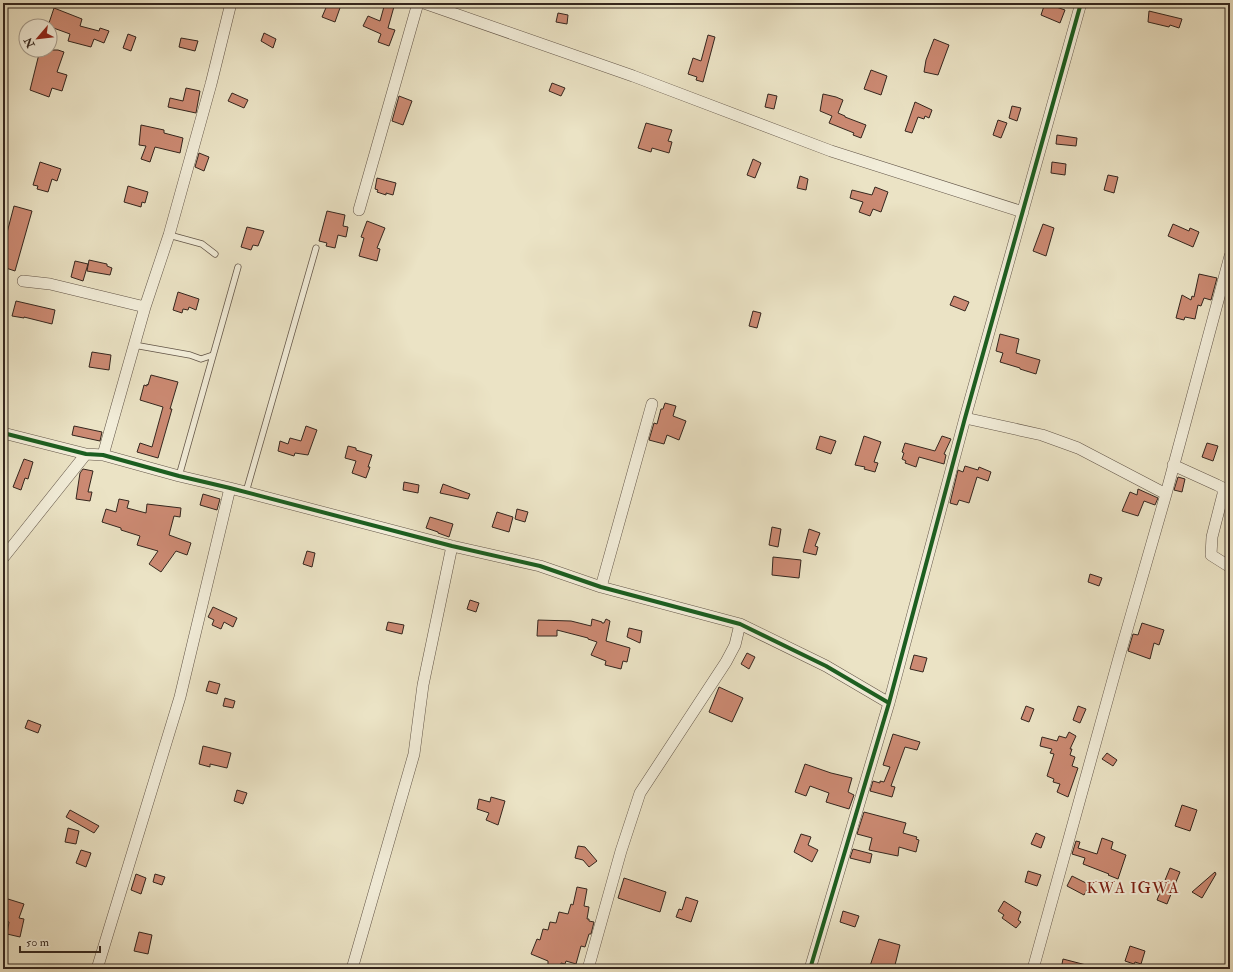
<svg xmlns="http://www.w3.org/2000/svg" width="1233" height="972" font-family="'IM FELL Double Pica',serif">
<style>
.building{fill:#cc8a73;stroke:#34261e}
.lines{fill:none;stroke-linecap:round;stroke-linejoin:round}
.service-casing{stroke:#625548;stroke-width:7}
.minor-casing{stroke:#625548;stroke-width:12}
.service{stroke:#f2edd9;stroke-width:5.5}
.minor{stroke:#f2edd9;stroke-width:11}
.cycleway-casing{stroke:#f2edd9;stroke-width:6}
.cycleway{stroke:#1b5e20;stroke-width:4}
.labels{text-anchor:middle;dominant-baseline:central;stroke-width:4;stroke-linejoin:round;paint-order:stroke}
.quarter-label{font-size:16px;letter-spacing:1px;fill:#7a1f14;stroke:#f2edd9}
</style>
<rect width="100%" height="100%" fill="#ebe3c5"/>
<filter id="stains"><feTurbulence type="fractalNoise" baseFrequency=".005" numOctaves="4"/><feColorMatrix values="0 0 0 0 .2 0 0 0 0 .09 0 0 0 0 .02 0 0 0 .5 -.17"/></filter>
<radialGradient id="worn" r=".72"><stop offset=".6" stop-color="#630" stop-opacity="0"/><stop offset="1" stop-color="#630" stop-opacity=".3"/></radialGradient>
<path class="building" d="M328 3H337L341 5 335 22 322 17Z
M385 3H395L388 28 395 30 389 46 378 42 381 34 363 26 368 16 380 21Z
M1045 3 1065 10 1060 23 1041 15Z
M54 8 82 19 80 26 99 31 100 28 109 31 104 43 94 39 91 47 68 41 70 34 48 26Z
M1149 11 1182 19 1179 28 1170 25 1169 27 1148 22Z
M558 13 568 15 567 24 556 22Z
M264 33 276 39 273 48 261 41Z
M128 34 136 37 131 51 123 48Z
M708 35 715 37 703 82 696 80 697 77 688 74 693 58 701 61Z
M181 38 198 41 195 51 179 47Z
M934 39 949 45 938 75 924 72 926 60Z
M40 50H58L64 52 57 72 67 75 62 91 52 88 49 97 30 90Z
M871 70 887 76 881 95 864 89Z
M552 83 565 88 561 96 549 91Z
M186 88 200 91 196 113 168 107 170 98 183 101Z
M232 93 248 100 244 108 228 101Z
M768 94 777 96 774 109 765 107Z
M823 94 836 97 843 100 838 113 845 116V117L866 125 861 138 853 135 854 133 829 123 832 116 820 111Z
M399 96 412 101 403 125 392 121Z
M915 102 932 110 929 118 925 116 924 119 918 117 912 133 905 131Z
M1012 106 1021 108 1017 121 1009 118Z
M998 120 1007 123 1001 138 993 135Z
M646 123 672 130 668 141 672 142 669 153 652 148 651 152 638 148Z
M141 125 164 130V133L183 138 180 153 155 147 150 162 141 159 146 146 139 145Z
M1057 135 1077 138 1076 146 1056 144Z
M199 153 209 157 204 171 195 167Z
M753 159 761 163 755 178 747 175Z
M40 162 61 169 57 181 52 179 48 192 37 189 38 186 33 185Z
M1052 162 1066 164 1065 175 1051 173Z
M1108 175 1118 177 1114 193 1104 190Z
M800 176 808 179 806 190 797 188Z
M377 178 396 183 393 195 386 193V195L377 192 378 190 375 189Z
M128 186 148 192 145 203 142 202 141 207 124 202Z
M875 187 888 192 881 212 873 209 870 216 859 212 863 202 850 198 852 190 872 195Z
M14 206 32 211 15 271 3 267V248Z
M327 211 345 215 343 226 348 227 346 237 338 235 335 248 326 246 327 243 319 241Z
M367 221 385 228 377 248 380 249 377 261 359 256 364 238 361 237Z
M1043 224 1054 228 1046 256 1033 251Z
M1173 224 1189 231 1190 228 1199 232 1193 247 1168 236Z
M247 227 264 231 258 246 253 245 251 250 241 247Z
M89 260 107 264V266L112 268 110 275 87 271Z
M75 261 88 264 83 281 71 277Z
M1199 274 1217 278 1211 300 1204 298 1201 306 1198 305 1195 319 1185 317 1184 320 1176 318 1182 295 1191 300 1192 296 1194 297Z
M178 292 199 299 196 310 189 307 188 310 183 309 182 313 173 310Z
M954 296 969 302 965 311 950 305Z
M16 301 55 310 52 324 24 317V318L12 316Z
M753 311 761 313 757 328 749 326Z
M1000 334 1019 339 1016 353 1040 360 1036 374 1020 369V368L1000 362 1003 353 996 351Z
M92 352 111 355 109 370 89 367Z
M151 375 178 382 170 409H172L158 458 137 452 140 443 152 447 163 407 140 400 144 385 147 386V384L148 385Z
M665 403 676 406 673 416 686 421 679 440 667 435 664 444 649 440 654 423 657 424 661 409H663Z
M74 426 102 432 100 441 72 435Z
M306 426 317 430 308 455 295 453 294 456 278 451 280 441 288 444 290 438 301 441Z
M820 436 836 441 831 454 816 449Z
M864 436 881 442 874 462 878 463 875 472 864 469 865 467 855 465Z
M942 436 951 439 944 454 946 455 944 464 919 457 916 467 905 463 906 461 902 459 904 453 902 452 905 443 935 451Z
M1207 443 1218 446 1213 461 1202 457Z
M348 446 356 448V450L372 455 368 467H370L366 478 352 473 356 461 345 458Z
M24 459 33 462 28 479 25 478 21 490 13 487Z
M965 466 978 470 979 467 991 472 988 481 977 477 969 503 959 500 957 505 950 503 958 470 963 472Z
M83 469 93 471 88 492H92L90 501 76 499 80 473Z
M1178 477 1185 479 1182 492 1174 490Z
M404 482 419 485 418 493 403 490Z
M443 484 470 494 468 499 440 493Z
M1138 489 1158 498 1155 505 1144 501 1138 516 1122 511 1130 492 1137 495Z
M203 494 220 499 217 510 200 505Z
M119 499 129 501 127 508 146 513 147 504 181 508 180 517 174 516 169 535 191 543 187 555 176 551 161 572 149 564 158 551 137 545 140 536 121 530V528L102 522 106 509 116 512Z
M517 509 528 512 525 522 515 519Z
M497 512 513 517 509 532 492 527Z
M430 517 453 524 449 537 438 533V532L426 528Z
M772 527 781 529 778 547 769 545Z
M809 529 820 533 815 546 818 547 816 555 803 552Z
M307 551 315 553 312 567 303 564Z
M773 557 801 560 799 578 772 575Z
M1090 574 1102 578 1099 586 1088 582Z
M470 600 479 603 476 612 467 609Z
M213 607 237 618 233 627 224 622 221 629 212 625 214 620 208 617Z
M592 619 602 622V623H604L606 619 610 621 606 641 630 648 627 662 623 661 621 669 605 665 606 661 591 655 597 642 588 639V638L557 630V636H537L538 620 571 621 591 626Z
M388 622 404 625 402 634 386 630Z
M1142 623 1164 630 1159 645 1154 643 1150 659 1128 651 1133 634 1138 635Z
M629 628 642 631 640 643 627 637Z
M747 653 755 657 749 669 741 664Z
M914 655 927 658 923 672 910 669Z
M209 681 220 684 217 694 206 691Z
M719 687 743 698 732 722 709 712Z
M225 698 235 701 233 708 223 706Z
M1026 706 1034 709 1029 722 1021 719Z
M1078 706 1086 709 1080 723 1073 720Z
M28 720 41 725 38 733 25 728Z
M1069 732 1076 736 1070 749H1072L1070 755 1075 757 1072 766 1078 768 1068 797 1057 792 1060 784 1053 782 1054 779 1047 776 1054 754 1050 753 1052 749 1040 746 1042 737 1057 741 1059 736 1066 738Z
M893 734 920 742 917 750 905 747 891 786 895 787 892 797 870 791 873 781 880 783V781L884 782 890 767 883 765Z
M203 746 231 753 227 768 210 764V767L199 764Z
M1107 753 1117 760 1113 766 1102 759Z
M805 764 831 773 852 778 848 792 854 795 849 809 826 802 829 793 810 786 806 796 795 792Z
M237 790 247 793 243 804 234 801Z
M491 797 505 801 498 825 486 820 489 813 477 809 479 799 490 802Z
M1182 805 1197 810 1190 831 1175 826Z
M70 810 99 826 94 833 66 817Z
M864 812 906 823 903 833 917 837 916 839 919 840 916 852 899 847 898 856 869 850 872 838 857 834Z
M68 828 79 831 76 844 65 842Z
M1036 833 1045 837 1041 848 1031 844Z
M801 834 811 837 808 845 818 850 812 862 794 852Z
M1102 838 1113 842 1111 849 1126 855 1118 879 1108 875 1109 874 1083 864 1085 858 1072 854 1076 841 1080 842 1078 848 1097 854Z
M578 846 585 847 597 861 589 867 583 860 575 858Z
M853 849 872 854 870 863 850 858Z
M81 850 91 853 86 867 76 863Z
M1170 868 1180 872 1167 904 1157 900Z
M1028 871 1041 875 1037 886 1025 882Z
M1215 872 1216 874 1202 898 1192 892Z
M136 874 146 878 141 894 131 890Z
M155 874 165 877 162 885 153 882Z
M1072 876 1090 885 1084 895 1067 886Z
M624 878 666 892 660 912 618 898Z
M577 887 587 889 584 906 589 907 587 919H589V921L594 922 591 934H589L585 947 581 946 576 964 566 961 565 964 561 963 560 969 548 966V961L531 954 537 939 540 940 543 929 548 930 550 922 556 923 559 912 568 914 571 904 573 905Z
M686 897 698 901 691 922 676 917 679 909 682 910Z
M8 899 24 904 19 918 24 919 20 937 7 934 9 922 3 920V904L5 905Z
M1004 901 1021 912 1018 920 1021 922 1016 928 1002 918 1004 915 998 911Z
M843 911 859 916 855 927 840 922Z
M139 932 152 935 148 954 134 951Z
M879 939 900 945 894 969H869Z
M1130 946 1145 951 1141 964 1135 962 1134 964 1125 961Z
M1063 959 1090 966V969H1061Z"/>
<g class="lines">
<defs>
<path id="service" d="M169 235 202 244 215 254
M134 345 190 355 201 359 213 355
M179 476 238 267
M246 492 316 248"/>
<path id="minor" d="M424 3 633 76 831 151 1023 212
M359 210 418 3
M23 281 50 284 145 307
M965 418 1042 435 1078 448 1166 494
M3 433 86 454 103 455 179 476 230 488 452 546 540 566 601 587 740 624 826 666 889 703
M103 455 145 307 169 235 211 84 231 3
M1173 465 1217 485 1223 488V494L1212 537 1211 555 1230 567
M3 558 86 454
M601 587 652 404
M97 969 180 697 230 488
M352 969 414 754 423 685 452 546
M588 969 621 851 640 793 726 662 735 645 740 624
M810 969 889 703 965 418 1081 3
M1033 969 1120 654 1166 494 1230 256"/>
</defs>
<use href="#service" class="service-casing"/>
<use href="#minor" class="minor-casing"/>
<use href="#service" class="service"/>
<use href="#minor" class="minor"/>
<defs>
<path id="cycleway" d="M3 433 86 454 103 455 179 476 230 488 452 546 540 566 601 587 740 624 826 666 889 703
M810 969 889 703 965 418 1081 3"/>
</defs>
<use href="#cycleway" class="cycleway-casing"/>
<use href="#cycleway" class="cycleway"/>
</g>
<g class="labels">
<g class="quarter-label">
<text x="1133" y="888">KWA IGWA</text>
</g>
</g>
<rect width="1233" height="972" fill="none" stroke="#ebe3c5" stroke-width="16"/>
<rect x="4" y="4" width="1225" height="964" fill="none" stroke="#34261e" stroke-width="2"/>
<rect x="8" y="8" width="1217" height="956" fill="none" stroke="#34261e"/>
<g transform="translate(38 38) rotate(242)"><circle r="19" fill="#f2edd9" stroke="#a69d8e"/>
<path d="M0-3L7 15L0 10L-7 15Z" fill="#8f2418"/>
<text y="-6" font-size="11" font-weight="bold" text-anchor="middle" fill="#34261e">N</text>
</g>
<path d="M20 946v6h80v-6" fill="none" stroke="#34261e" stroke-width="2"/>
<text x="26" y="946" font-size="12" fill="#34261e" stroke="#f2edd9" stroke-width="3" paint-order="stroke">50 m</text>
<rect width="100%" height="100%" filter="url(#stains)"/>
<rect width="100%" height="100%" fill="url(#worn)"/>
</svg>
